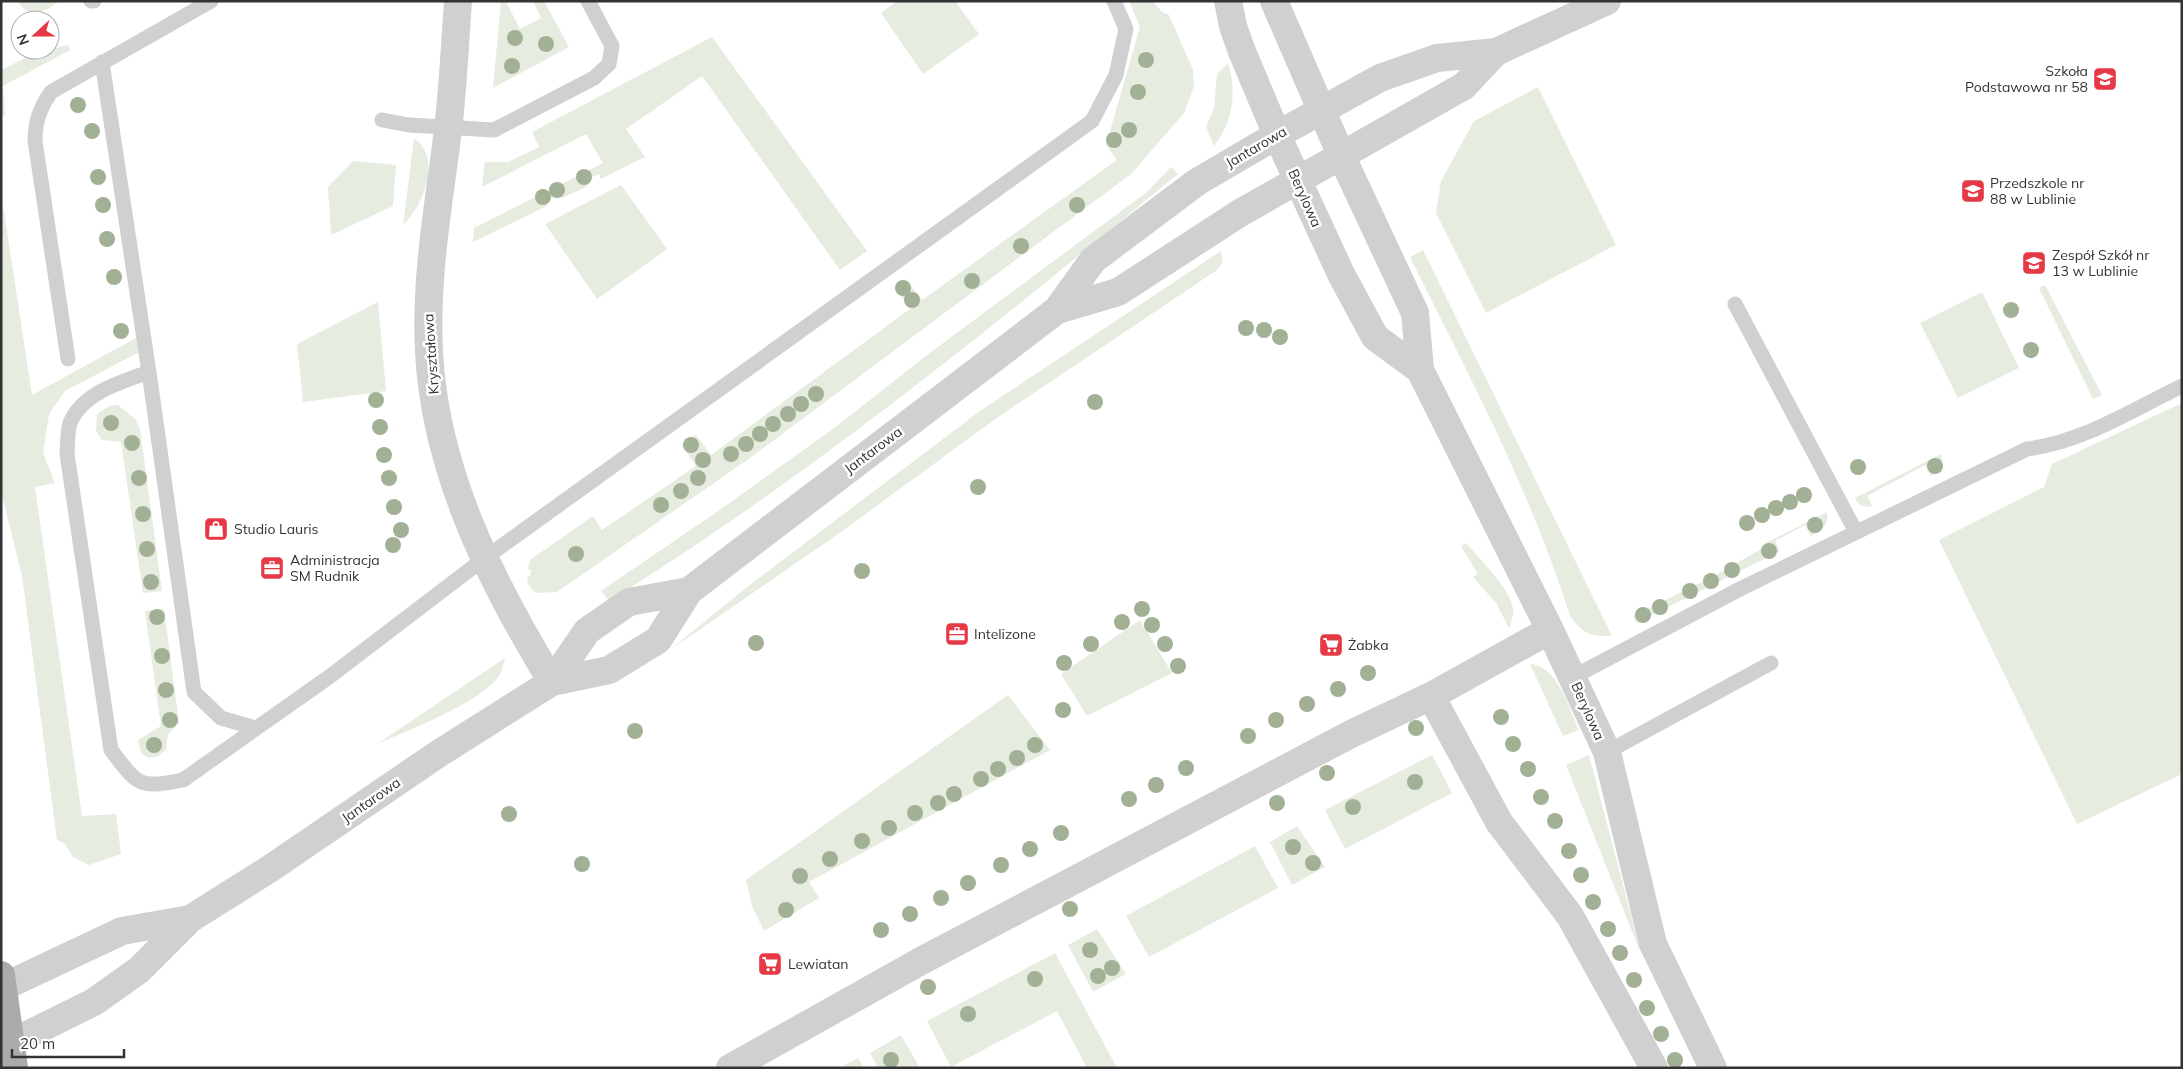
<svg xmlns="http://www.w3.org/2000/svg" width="2183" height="1069" font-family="Mulish,sans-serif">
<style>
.green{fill:#e6ecdf}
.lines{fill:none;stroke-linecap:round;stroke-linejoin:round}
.lane{stroke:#d0d0d0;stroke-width:15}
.street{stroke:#d0d0d0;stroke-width:28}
.primary{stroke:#ababab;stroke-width:28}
.tree{fill:#a2b095}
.labels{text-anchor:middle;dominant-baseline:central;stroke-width:5;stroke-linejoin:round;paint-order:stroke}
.poi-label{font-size:14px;fill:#333;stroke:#fff;text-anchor:start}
.street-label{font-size:14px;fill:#333;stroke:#fff}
</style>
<rect width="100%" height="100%" fill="#fff"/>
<path class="green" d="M17 1H58C49 11 39 13 26 11Z
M501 1 506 2 520 29 541 18 533 1H544L569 47 493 88Z
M897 1H955L979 34 923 74 881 13Z
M1129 1H1153L1162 12 1169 15 1193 70 1194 86 1184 113 1131 174 750 458 557 592 535 593 528 584 527 577 530 576 531 570 528 569 530 560 593 516 602 530 696 466 682 445 696 435 711 455 910 309 895 287 906 279 922 300 1117 160 1106 145 1140 27Z
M712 37 867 251 840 270 702 76 626 129 645 157 601 179 599 174 586 180 588 186 562 198 559 193 544 200 547 206 473 242 474 228 603 163 586 134 482 187 485 162H508L539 147 532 132Z
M68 45 70 50 3 86 5 115 1 117V70L35 53Z
M1228 63C1237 92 1233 122 1214 146L1206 127 1214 108 1217 74Z
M1538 87 1616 245 1486 313 1436 213 1441 181 1474 121Z
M414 138C442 157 424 206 403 225Z
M353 161 396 165 393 206 331 235 328 187Z
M1171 167 1178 174C995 325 810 476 609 601L601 591 724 507 838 425 931 352 1147 192Z
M621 185 667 249 597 299 545 224Z
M1 192 32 395 143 334 145 349 65 391 49 414 43 453 55 483 35 487 82 816 116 814 121 854 89 865 73 857 65 844 57 840 22 576 1 491Z
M1423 250 1612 636C1590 636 1583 634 1570 616 1531 491 1468 374 1410 257Z
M1221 251 1223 262 1217 270 998 417 841 532 670 650 747 587 980 411Z
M2045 285 2102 395 2093 399 2039 288Z
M1982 292 2019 368 1958 398 1920 323Z
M378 302 386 391 303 402 297 344Z
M2182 403V774L2077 824 1939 540 2044 487 2052 464Z
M118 405 135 419 140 429 162 591 143 593 121 442 102 440 96 431 97 414 109 406Z
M1941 454 1943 466 1931 476 1925 465 1867 496 1872 506C1864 508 1858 505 1855 498Z
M1827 512C1829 526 1822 530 1811 536L1805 525 1775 541 1780 551 1636 623 1633 616 1718 574 1761 549 1766 543Z
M1466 543C1479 559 1511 589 1513 609 1514 615 1511 622 1509 628L1496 603 1473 577 1478 574 1461 546Z
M164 609 179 723 168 734 166 750 158 756 149 758 141 753 138 740 161 726 145 611Z
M1140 620 1172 673 1087 716 1061 674Z
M505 658C504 663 502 671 499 676 477 705 410 729 377 744Z
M1530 664C1557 665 1569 708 1579 730L1563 736Z
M1008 695 1050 750 809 882 819 898 764 931 752 906 746 880Z
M1432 755 1452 793 1345 849 1325 810Z
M1589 755 1641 954 1566 765Z
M1297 826 1325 867 1292 885 1270 842Z
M1255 846 1278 888 1149 957 1126 916Z
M1097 929 1126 974 1093 992 1068 945Z
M1055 953 1117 1068H1087L1057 1011 951 1067 927 1021Z
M901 1035 920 1068H878L870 1053Z
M858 1058 864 1068H840Z"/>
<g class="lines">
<path class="lane" d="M91 1H94
M102 62 149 372
M382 120 409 125 494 130 594 78 609 64 612 46 588 1
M1735 304 1856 532
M68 359 35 141C35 121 40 108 51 92L211 1
M1573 677 1740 589 2027 449C2083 442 2132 410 2182 386
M256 728 221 718 194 692 149 372C121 382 82 393 70 423 67 432 68 445 67 454L111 750C138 785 138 789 183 780L329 677 485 558 1092 121 1116 75 1126 29 1114 1
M1607 752 1771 663"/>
<path class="street" d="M458 1C455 44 453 87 448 130 439 203 425 277 429 352 435 471 491 582 552 682
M1228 1 1233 26 1241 49 1277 135 1341 274 1375 337 1420 370
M1274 1 1341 155 1415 313 1420 370 1550 630 1607 752 1653 944 1713 1068
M1057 310 1118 292 1240 213 1464 86 1496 52
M552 682 587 631 629 602 689 591
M1431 696 1550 630
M3 987 122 931 190 919
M11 1043 94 1002 139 970 190 919 271 868 438 754 552 682 609 670 658 640 689 591 1057 310 1093 260 1197 182 1277 135 1380 78 1437 58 1496 52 1607 1
M730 1068 921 961 1351 734 1431 696 1499 822 1570 916 1654 1068"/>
<path class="primary" d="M1 975 14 1068"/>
</g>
<g class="tree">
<circle cx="515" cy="38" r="8"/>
<circle cx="546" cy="44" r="8"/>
<circle cx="1146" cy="60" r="8"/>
<circle cx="512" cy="66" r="8"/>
<circle cx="1138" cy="92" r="8"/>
<circle cx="78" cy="105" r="8"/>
<circle cx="1129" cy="130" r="8"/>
<circle cx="92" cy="131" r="8"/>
<circle cx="1114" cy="140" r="8"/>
<circle cx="98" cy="177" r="8"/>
<circle cx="584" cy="177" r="8"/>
<circle cx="557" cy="190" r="8"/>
<circle cx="543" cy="197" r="8"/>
<circle cx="103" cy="205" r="8"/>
<circle cx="1077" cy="205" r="8"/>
<circle cx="107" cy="239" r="8"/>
<circle cx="1021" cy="246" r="8"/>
<circle cx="114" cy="277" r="8"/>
<circle cx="972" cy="281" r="8"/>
<circle cx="903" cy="288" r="8"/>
<circle cx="912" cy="300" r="8"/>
<circle cx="2011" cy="310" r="8"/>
<circle cx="1246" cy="328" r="8"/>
<circle cx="1264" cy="330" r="8"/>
<circle cx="121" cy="331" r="8"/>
<circle cx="1280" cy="337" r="8"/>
<circle cx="2031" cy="350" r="8"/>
<circle cx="816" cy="394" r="8"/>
<circle cx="376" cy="400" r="8"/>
<circle cx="1095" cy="402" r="8"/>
<circle cx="801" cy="404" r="8"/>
<circle cx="788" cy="414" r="8"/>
<circle cx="111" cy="423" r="8"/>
<circle cx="773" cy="424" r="8"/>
<circle cx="380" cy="427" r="8"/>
<circle cx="760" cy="434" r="8"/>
<circle cx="132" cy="443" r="8"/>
<circle cx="746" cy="444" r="8"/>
<circle cx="691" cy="445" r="8"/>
<circle cx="731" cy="454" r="8"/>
<circle cx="384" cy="455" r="8"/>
<circle cx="703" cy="460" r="8"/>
<circle cx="1935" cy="466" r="8"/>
<circle cx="1858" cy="467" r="8"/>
<circle cx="139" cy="478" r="8"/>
<circle cx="389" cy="478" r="8"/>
<circle cx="698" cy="478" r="8"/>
<circle cx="978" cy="487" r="8"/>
<circle cx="681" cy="491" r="8"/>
<circle cx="1804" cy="495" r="8"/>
<circle cx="1790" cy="502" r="8"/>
<circle cx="661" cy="505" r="8"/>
<circle cx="394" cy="507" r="8"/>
<circle cx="1776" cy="508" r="8"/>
<circle cx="143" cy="514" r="8"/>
<circle cx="1762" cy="515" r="8"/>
<circle cx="1747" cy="523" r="8"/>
<circle cx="1815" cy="525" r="8"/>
<circle cx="401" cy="530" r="8"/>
<circle cx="393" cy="545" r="8"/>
<circle cx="147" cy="549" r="8"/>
<circle cx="1769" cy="551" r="8"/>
<circle cx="576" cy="554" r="8"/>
<circle cx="1732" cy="570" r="8"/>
<circle cx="862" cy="571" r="8"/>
<circle cx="1711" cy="581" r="8"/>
<circle cx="151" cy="582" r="8"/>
<circle cx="1690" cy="591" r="8"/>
<circle cx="1660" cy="607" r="8"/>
<circle cx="1142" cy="609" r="8"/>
<circle cx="1643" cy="615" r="8"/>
<circle cx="157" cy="617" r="8"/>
<circle cx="1122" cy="622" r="8"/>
<circle cx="1152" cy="625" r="8"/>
<circle cx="756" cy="643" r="8"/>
<circle cx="1091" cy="644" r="8"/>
<circle cx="1165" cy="644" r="8"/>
<circle cx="162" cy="656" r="8"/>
<circle cx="1064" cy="663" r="8"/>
<circle cx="1178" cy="666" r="8"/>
<circle cx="1368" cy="673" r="8"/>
<circle cx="1338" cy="689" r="8"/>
<circle cx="166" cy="690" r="8"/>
<circle cx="1307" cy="704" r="8"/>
<circle cx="1063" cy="710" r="8"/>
<circle cx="1501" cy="717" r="8"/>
<circle cx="170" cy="720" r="8"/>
<circle cx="1276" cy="720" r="8"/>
<circle cx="1416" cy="728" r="8"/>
<circle cx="635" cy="731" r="8"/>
<circle cx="1248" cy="736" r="8"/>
<circle cx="1513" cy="744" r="8"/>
<circle cx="154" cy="745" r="8"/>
<circle cx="1035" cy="745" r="8"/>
<circle cx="1017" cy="758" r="8"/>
<circle cx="1186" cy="768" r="8"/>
<circle cx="998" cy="769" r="8"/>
<circle cx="1528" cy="769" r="8"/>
<circle cx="1327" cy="773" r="8"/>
<circle cx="981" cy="779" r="8"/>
<circle cx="1415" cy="782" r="8"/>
<circle cx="1156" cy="785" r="8"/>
<circle cx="954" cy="794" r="8"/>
<circle cx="1541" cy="797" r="8"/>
<circle cx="1129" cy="799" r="8"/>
<circle cx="938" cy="803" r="8"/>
<circle cx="1277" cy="803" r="8"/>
<circle cx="1353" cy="807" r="8"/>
<circle cx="915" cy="813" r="8"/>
<circle cx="509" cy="814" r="8"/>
<circle cx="1555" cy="821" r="8"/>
<circle cx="889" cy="828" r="8"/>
<circle cx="1061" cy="833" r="8"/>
<circle cx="862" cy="841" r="8"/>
<circle cx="1293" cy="847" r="8"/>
<circle cx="1030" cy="849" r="8"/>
<circle cx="1569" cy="851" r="8"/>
<circle cx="830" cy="859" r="8"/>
<circle cx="1313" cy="863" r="8"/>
<circle cx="582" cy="864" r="8"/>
<circle cx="1001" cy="865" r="8"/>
<circle cx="1581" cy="875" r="8"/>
<circle cx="800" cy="876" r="8"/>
<circle cx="968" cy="883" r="8"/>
<circle cx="941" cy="898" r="8"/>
<circle cx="1593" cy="902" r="8"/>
<circle cx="1070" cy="909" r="8"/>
<circle cx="786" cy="910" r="8"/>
<circle cx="910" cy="914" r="8"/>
<circle cx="1608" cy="929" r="8"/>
<circle cx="881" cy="930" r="8"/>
<circle cx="1090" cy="950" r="8"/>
<circle cx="1620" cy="953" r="8"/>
<circle cx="1112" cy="968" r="8"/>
<circle cx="1098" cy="976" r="8"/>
<circle cx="1035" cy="979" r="8"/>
<circle cx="1634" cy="980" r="8"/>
<circle cx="928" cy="987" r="8"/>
<circle cx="1647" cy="1008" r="8"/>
<circle cx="968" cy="1014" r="8"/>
<circle cx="1661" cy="1034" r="8"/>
<circle cx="891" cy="1060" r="8"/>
<circle cx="1675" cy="1060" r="8"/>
</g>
<defs>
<symbol id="school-square" viewBox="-11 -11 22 22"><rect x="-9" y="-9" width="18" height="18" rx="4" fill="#e63946" stroke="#fff"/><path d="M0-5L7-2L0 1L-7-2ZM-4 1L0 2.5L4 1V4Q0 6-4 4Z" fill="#fff"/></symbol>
<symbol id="shop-square" viewBox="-11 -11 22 22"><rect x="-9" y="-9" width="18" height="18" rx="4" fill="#e63946" stroke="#fff"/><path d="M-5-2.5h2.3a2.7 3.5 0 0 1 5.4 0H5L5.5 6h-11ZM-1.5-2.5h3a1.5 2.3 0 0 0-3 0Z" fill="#fff"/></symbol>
<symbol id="office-square" viewBox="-11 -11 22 22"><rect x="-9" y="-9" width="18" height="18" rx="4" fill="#e63946" stroke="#fff"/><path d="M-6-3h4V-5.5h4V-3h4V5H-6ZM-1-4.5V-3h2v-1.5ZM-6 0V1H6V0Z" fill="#fff"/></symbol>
<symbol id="supermarket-square" viewBox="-11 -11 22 22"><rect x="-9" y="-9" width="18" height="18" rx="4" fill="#e63946" stroke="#fff"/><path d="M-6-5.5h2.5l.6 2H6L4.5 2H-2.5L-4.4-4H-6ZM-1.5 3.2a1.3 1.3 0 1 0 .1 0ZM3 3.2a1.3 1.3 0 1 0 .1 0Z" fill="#fff"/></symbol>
</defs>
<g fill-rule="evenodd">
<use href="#school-square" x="2091" y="65" width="28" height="28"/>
<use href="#school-square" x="1959" y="177" width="28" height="28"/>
<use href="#school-square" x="2020" y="249" width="28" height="28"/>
<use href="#shop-square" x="202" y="515" width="28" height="28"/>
<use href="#office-square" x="258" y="554" width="28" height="28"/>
<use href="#office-square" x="943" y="620" width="28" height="28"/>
<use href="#supermarket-square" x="1317" y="631" width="28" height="28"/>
<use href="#supermarket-square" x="756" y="950" width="28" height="28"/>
</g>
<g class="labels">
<g class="poi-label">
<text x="2088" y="71" text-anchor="end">Szkoła<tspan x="2088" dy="16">Podstawowa nr 58</tspan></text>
<text x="1990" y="183">Przedszkole nr<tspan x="1990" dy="16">88 w Lublinie</tspan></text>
<text x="2052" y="255">Zespół Szkół nr<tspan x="2052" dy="16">13 w Lublinie</tspan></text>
<text x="234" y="529">Studio Lauris</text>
<text x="290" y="560">Administracja<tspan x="290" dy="16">SM Rudnik</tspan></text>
<text x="974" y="634">Intelizone</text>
<text x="1348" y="645">Żabka</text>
<text x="788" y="964">Lewiatan</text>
</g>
<g class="street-label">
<text transform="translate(1256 147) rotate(-30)">Jantarowa</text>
<text transform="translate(1305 198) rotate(66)">Berylowa</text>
<text transform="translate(431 354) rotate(-94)">Kryształowa</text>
<text transform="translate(873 450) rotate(-37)">Jantarowa</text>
<text transform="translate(1588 711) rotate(66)">Berylowa</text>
<text transform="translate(371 800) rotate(-35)">Jantarowa</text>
</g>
</g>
<rect width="2183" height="1069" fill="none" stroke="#333333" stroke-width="5"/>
<g transform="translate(35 35) rotate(249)"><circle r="24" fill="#ffffff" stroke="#adadad"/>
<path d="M0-4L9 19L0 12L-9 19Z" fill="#e63946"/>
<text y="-8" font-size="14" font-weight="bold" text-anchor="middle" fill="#333333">N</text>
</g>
<path d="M12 1049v8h112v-8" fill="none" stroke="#333333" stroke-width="2.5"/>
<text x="20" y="1049" font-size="15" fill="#333333" stroke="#ffffff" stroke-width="4" paint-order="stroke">20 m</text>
</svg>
